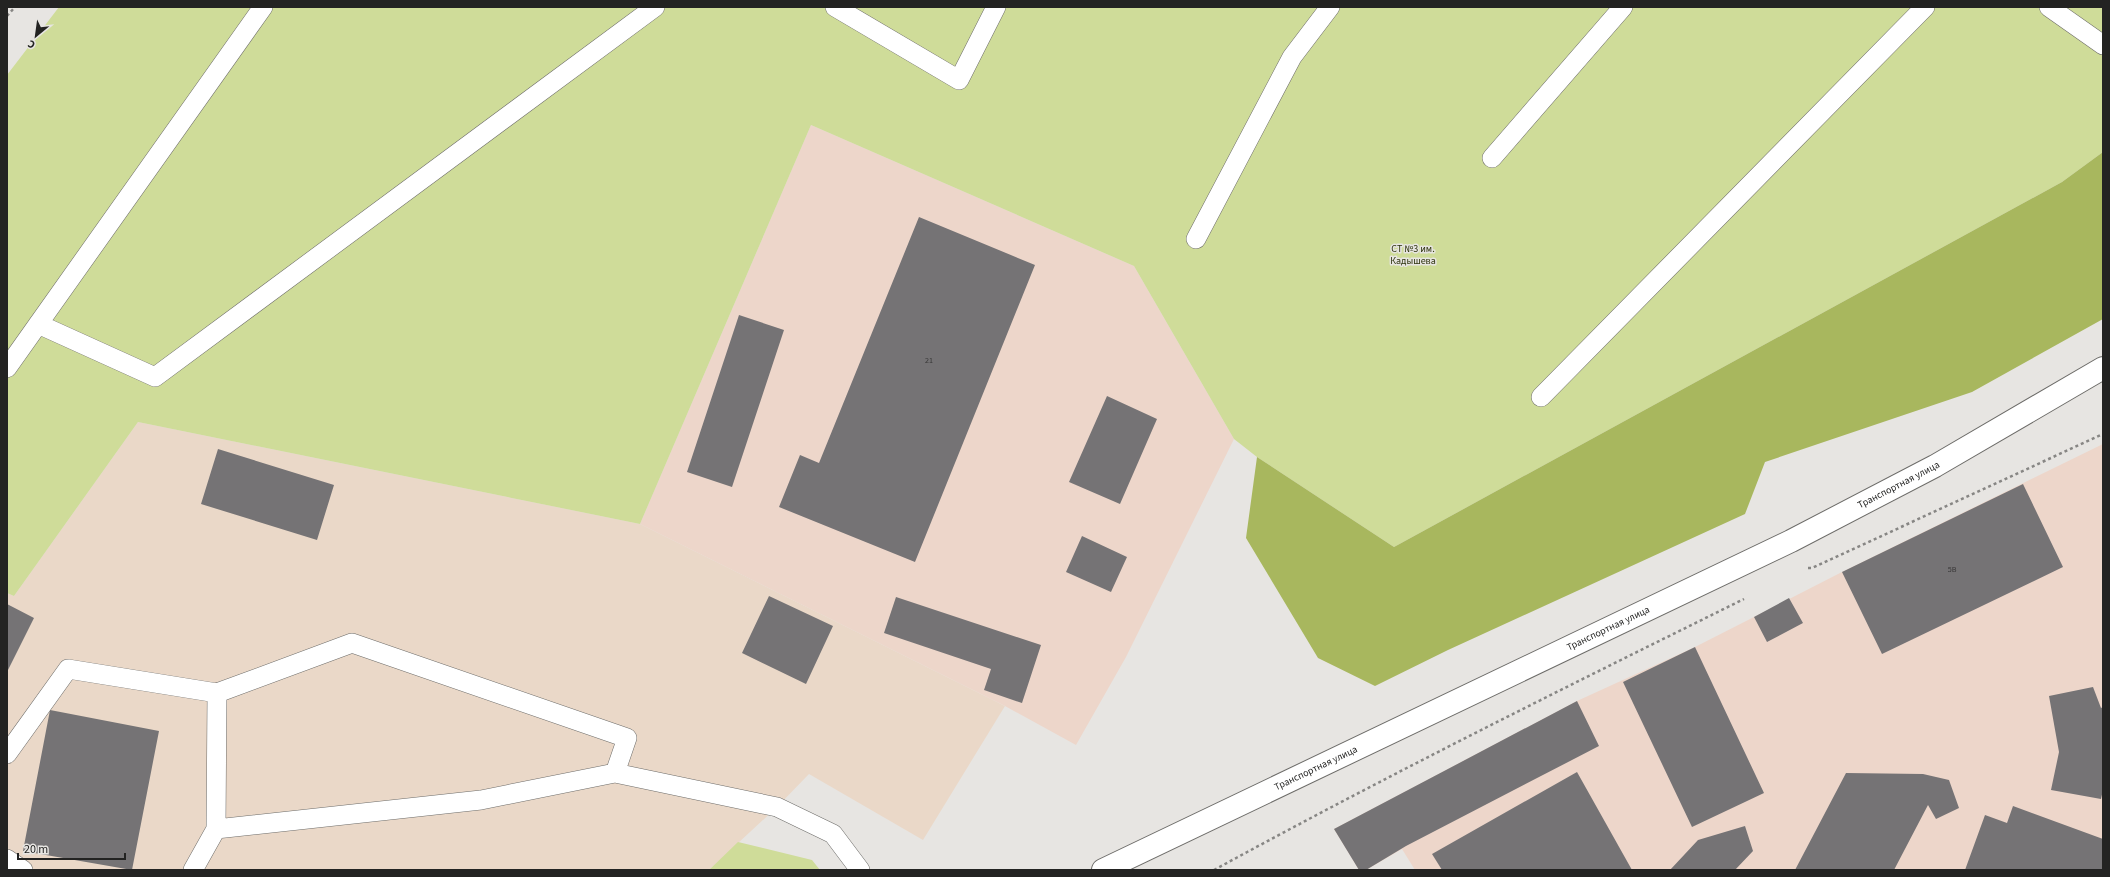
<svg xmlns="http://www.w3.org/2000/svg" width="2110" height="877" font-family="'Source Sans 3',sans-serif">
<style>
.commercial{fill:#ead8c8}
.industrial{fill:#edd6ca}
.green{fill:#cfdc99}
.forest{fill:#a8b75e}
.building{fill:#757375}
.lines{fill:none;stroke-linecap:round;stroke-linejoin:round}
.lane-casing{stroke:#6d6c69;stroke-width:20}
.secondary-casing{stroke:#6d6c69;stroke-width:24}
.path{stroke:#878684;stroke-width:2.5;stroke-dasharray:3 3;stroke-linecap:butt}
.lane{stroke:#fff;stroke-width:19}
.secondary{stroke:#fff;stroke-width:22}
.labels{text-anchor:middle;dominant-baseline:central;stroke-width:3;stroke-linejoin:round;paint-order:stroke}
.number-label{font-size:8px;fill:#383737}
.park-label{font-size:10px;fill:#2d330c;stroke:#e7e5e2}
.street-label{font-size:10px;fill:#232322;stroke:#e7e5e2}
</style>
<rect width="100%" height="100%" fill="#e7e5e2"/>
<path class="commercial" d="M138 422 640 524 1005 706 923 840 809 774 777 807 709 870H7V593L14 596Z"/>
<path class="industrial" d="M811 125 1134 266 1234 439 1126 657 1076 745 1005 706 640 524Z
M2103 444V870H1415L1402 849 1366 870H1359L1334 829 1577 701 1695 647 1842 572Z"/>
<path class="green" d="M59 7H2103V152L2062 182 1394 547 1257 457 1234 439 1134 266 811 125 640 524 138 422 14 596 7 593V75Z
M738 842 812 860 820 870H709Z"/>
<path class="forest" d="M2103 152V319L1972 392 1765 462 1745 514 1448 650 1375 686 1318 658 1246 538 1257 457 1394 547 2062 182Z"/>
<path class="building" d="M919 217 1035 265 915 562 779 507 800 455 819 463Z
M739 315 784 330 732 487 687 472Z
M1107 396 1157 419 1120 504 1069 482Z
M218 449 334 485 317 540 201 504Z
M2023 484 2063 567 1882 654 1842 572Z
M1082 536 1127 557 1111 592 1066 572Z
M769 596 833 626 806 684 742 653Z
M896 597 1041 645 1022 703 984 690 991 669 884 633Z
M1789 598 1803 623 1767 642 1754 617Z
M7 604 34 618 7 672Z
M1695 647 1764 793 1692 827 1623 682Z
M2093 687 2101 708 2103 707V790L2101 799 2051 790 2059 752 2049 696Z
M1577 701 1599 746 1406 846 1366 870H1359L1334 829Z
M50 710 159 731 132 870 23 851Z
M1577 772 1632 870H1442L1432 854Z
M1846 773 1923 774 1949 780 1959 808 1936 819 1928 805 1894 870H1795Z
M2013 806 2103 839V870H1965L1985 815 2007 823Z
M1745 826 1753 851 1735 870H1670L1698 840Z"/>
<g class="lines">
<defs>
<path id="lane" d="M835 7 959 80 996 7
M2049 7 2103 45
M1492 158 1623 7
M1196 239 1292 57 1330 7
M38 324 155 377 655 7
M7 368 263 7
M1541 397 1925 7
M7 754 68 669 217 693 352 643 627 738 615 773
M216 829 481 800 615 773 777 807 833 834 860 870
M7 859 23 870
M193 870 216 829 217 693"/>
<g id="secondary">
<path id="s1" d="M1103 870 1791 541 1935 466 2103 368"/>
</g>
</defs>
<use href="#lane" class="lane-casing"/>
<use href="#secondary" class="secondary-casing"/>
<path class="path" d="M7 16 15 7
M1808 568H1812L2103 434
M1214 870C1388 775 1566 687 1744 599"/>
<use href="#lane" class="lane"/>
<use href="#secondary" class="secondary"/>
</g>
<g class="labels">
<g class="number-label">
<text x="929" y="360">21</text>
<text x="1952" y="569">5В</text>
</g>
<g class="park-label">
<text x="1413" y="249">СТ №3 им.<tspan x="1413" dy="12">Кадышева</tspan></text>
</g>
<g class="street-label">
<text stroke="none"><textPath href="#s1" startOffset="884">Транспортная улица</textPath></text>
<text stroke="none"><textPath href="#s1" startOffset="560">Транспортная улица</textPath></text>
<text stroke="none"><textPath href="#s1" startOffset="236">Транспортная улица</textPath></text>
</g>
</g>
<rect width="2110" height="877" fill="none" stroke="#232322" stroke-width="16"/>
<g transform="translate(36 36) rotate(209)" stroke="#e7e5e2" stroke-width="3" paint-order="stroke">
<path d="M0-3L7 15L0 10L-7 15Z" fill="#232322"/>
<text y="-6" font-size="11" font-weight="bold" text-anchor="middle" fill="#232322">С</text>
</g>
<path d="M18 853v6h107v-6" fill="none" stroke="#232322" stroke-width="2"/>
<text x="24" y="853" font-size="12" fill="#232322" stroke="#e7e5e2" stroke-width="3" paint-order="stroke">20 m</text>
</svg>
